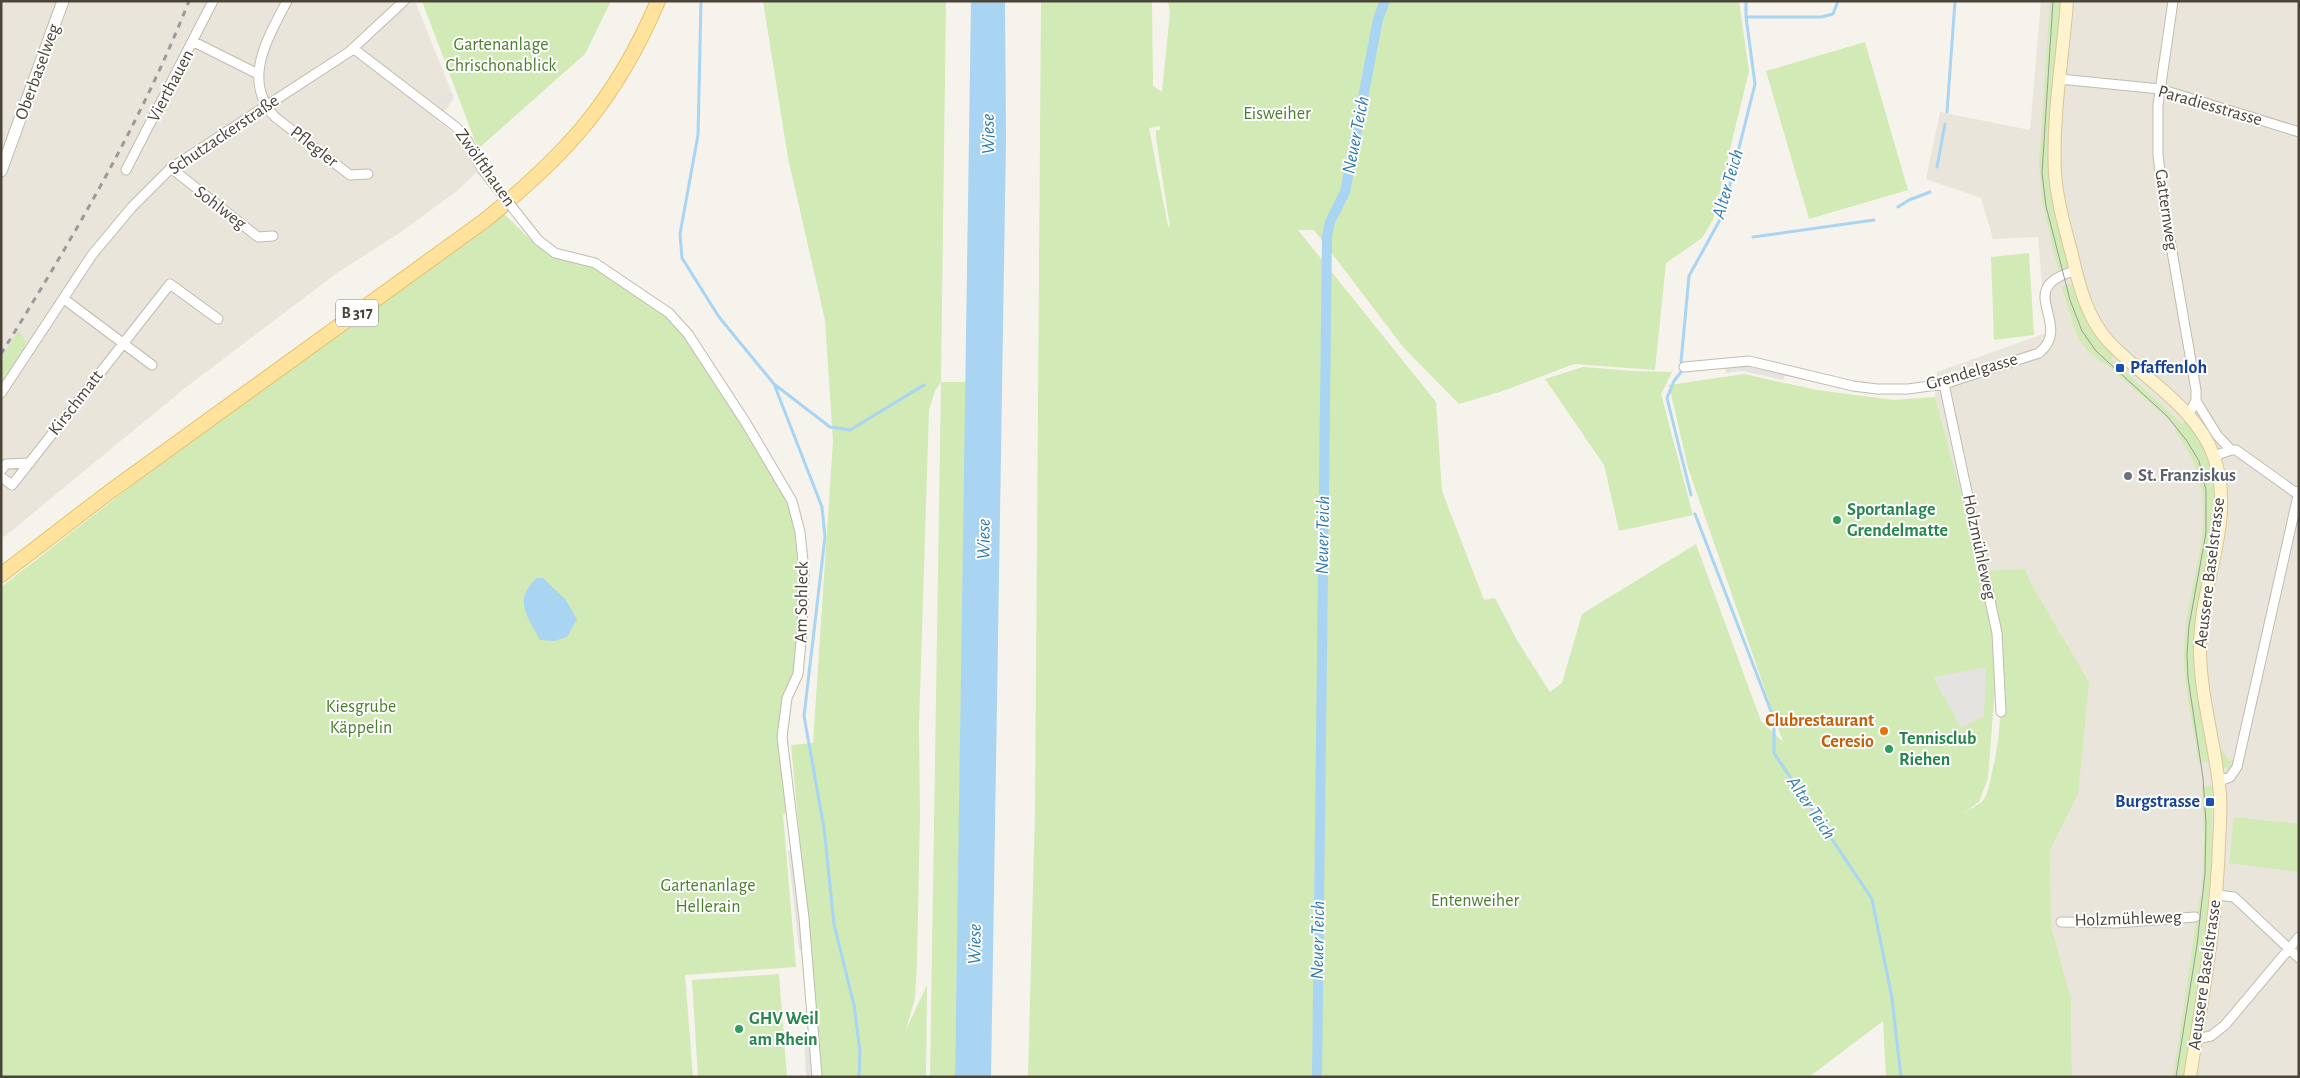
<svg xmlns="http://www.w3.org/2000/svg" width="2300" height="1078" font-family="'Alegreya Sans',sans-serif">
<style>
.residential{fill:#eae5da}
.green{fill:#d2eab5;fill-rule:evenodd}
.parking{fill:#e5e3e0}
.water{fill:#a9d4f2}
.lines{fill:none;stroke-linecap:round;stroke-linejoin:round}
.stream{stroke:#a9d4f2;stroke-width:3}
.canal{stroke:#a9d4f2;stroke-width:10}
.minor-casing{stroke:#c2bbae;stroke-width:11}
.tertiary-casing{stroke:#c2bbae;stroke-width:13}
.secondary-casing{stroke:#d6c79b;stroke-width:14}
.primary-casing{stroke:#e6c16a;stroke-width:16}
.minor{stroke:#fff;stroke-width:9}
.tertiary{stroke:#fff;stroke-width:11}
.secondary{stroke:#fff3cd;stroke-width:12}
.primary{stroke:#ffe39c;stroke-width:14}
.tram{stroke:#9a9a9a;stroke-width:1}
.rail{stroke:#9a9a9a;stroke-width:3;stroke-dasharray:6 6;stroke-linecap:butt}
.minor-bridge-casing{stroke:#c2bbae;stroke-width:11;stroke-linecap:butt}
.minor-bridge{stroke:#fff;stroke-width:9}
.transit-dot{fill:#1a4fb4;stroke:#fff;stroke-width:2}
.worship-dot{fill:#6b7280;stroke:#fff;stroke-width:2}
.leisure-dot{fill:#2e9e5b;stroke:#fff;stroke-width:2}
.food-dot{fill:#e8710a;stroke:#fff;stroke-width:2}
.labels{text-anchor:middle;dominant-baseline:central;stroke-width:4;stroke-linejoin:round;paint-order:stroke}
.shield{fill:#fff;stroke:#817c74;stroke-width:1}
.shield-label{font-size:16px;font-weight:bold;fill:#4b4439}
.park-label{font-size:18px;fill:#4a7f2a;stroke:#fff}
.street-label{font-size:18px;fill:#4b4439;stroke:#fff}
.transit-label{font-size:18px;font-weight:bold;fill:#164399;stroke:#fff;text-anchor:start}
.worship-label{font-size:18px;font-weight:bold;fill:#5b616d;stroke:#fff;text-anchor:start}
.leisure-label{font-size:18px;font-weight:bold;fill:#27864d;stroke:#fff;text-anchor:start}
.food-label{font-size:18px;font-weight:bold;fill:#c56008;stroke:#fff;text-anchor:end}
.water-label{font-size:19px;font-style:italic;fill:#2e7ab2;stroke:#fff}
</style>
<rect width="100%" height="100%" fill="#f6f3ec"/>
<path class="residential" d="M1 1H415L454 98 438 121 451 131 470 156 477 172 457 191 401 232 337 273 185 388 4 537 1 535Z
M2041 1H2299V1077H2072L2071 999 2051 925 2050 850 2078 795 2034 589 2025 569 1982 572 1935 397 1937 372 2046 333 2038 237 1993 239 1981 198 1926 179 1940 112 2030 130Z"/>
<path class="green" d="M422 1H611L585 54 478 149Z
M763 1H946L941 382H967L955 1077H930L941 382 935 391 929 410 919 726 920 816 917 961 915 998 906 1030 927 985 926 1077H822L791 745 813 743 833 441 825 320 788 158Z
M1041 1H1152L1153 86 1162 92 1170 12 1168 1H1739L1749 71 1713 220 1702 238 1666 263 1655 370 1574 364 1503 391 1459 404 1404 348 1314 230H1298L1436 402 1442 491 1484 600 1495 598 1518 642 1550 692 1562 683 1582 614 1696 544 1761 721 1783 742 1688 468 1669 385 1744 374 1817 390 1894 400 1935 397 1982 571 2025 569 2034 589 2089 682 2078 795 2050 850 2051 925 2071 999 2072 1077H1886L1883 1021 1809 1077H1028L1035 810ZM1160 126V130H1156V138L1170 227 1168 226 1149 128ZM1983 581C1996 644 2008 699 1994 763 1991 774 1990 789 1984 799 1980 805 1968 810 1962 814L1979 802 1988 778 1997 662Z
M2050 1H2062L2052 117 2069 266 2060 271 2058 270 2042 200 2039 163Z
M1865 42 1908 190 1809 219 1766 71Z
M503 213 534 243 538 240 544 246 581 258 669 313 688 334 783 484 800 532V661L784 712 790 810H785V814L783 815 796 967 685 975 693 1077H1V587L130 487Z
M2029 253 2034 335 1994 340 1991 257Z
M2071 284 2088 325 2099 341 2113 355 2111 358 2182 424 2185 420 2201 441 2208 456 2215 488 2216 522 2203 590 2210 761 2200 763 2198 758C2193 724 2184 689 2184 656 2184 574 2233 507 2175 431L2178 428 2106 364 2105 365 2088 351 2078 339 2062 288 2064 285Z
M19 331 26 342 23 350 1 384V358Z
M1583 367 1632 371 1672 372 1661 394 1693 515 1619 531 1604 465 1545 379Z
M2222 749 2228 759 2234 761 2229 769 2222 767 2219 750Z
M2213 786 2211 872 2208 897 2211 898 2209 917 2184 1077H2173L2200 897H2202L2204 834 2202 787Z
M2234 817 2299 824V872L2229 863Z
M779 974 787 1077H698L692 980Z"/>
<path class="parking" d="M451 92 453 99 440 105 437 98Z
M1744 365 1785 375 1783 380 1743 371 1726 373 1725 367Z
M1986 667 1984 716 1961 728 1933 677Z
M788 851H795L807 952 799 950Z
M814 1030 817 1077H806L804 1031Z"/>
<path class="water" d="M971 1H1005L1006 139 991 1077H955Z
M537 578H543L565 599 577 619 567 637 554 641 540 640C528 617 512 600 537 578Z"/>
<g class="lines">
<path class="stream" d="M701 1 698 135 680 234 682 258 719 317 774 384 830 427 850 430 924 385
M1746 17H1821L1833 14 1838 1
M1947 112 1955 1
M1937 167 1945 124
M1898 207 1909 200 1930 192
M1753 237 1874 220
M1681 362 1689 276 1722 216 1755 84 1746 17V1
M1681 372 1674 381 1667 398 1691 495
M774 384 822 507 825 537 804 716 824 828 834 924 854 1005 860 1052 859 1077
M1695 514 1774 719V753L1872 899 1892 998 1901 1077"/>
<path class="canal" d="M1317 1077 1327 236 1330 222 1345 192 1378 19 1385 1"/>
<defs>
<path id="minor" d="M287 1C268 38 241 80 275 117L350 175 368 174
M2173 1 2158 105V155L2164 205 2196 390V401L2188 415
M194 42 258 74
M354 49 456 127 467 140 482 169
M2060 79 2160 89 2299 132
M171 168 258 237 273 236
M126 170 213 1
M538 240 555 253 595 263 669 313 688 334 746 423 792 501 800 532 804 571 802 632 798 674 787 698 782 737 804 918 817 1077
M64 299 152 365
M1684 367 1749 361 1853 386 1877 389H1908L1944 384 2039 353C2075 324 2011 288 2075 271
M1944 384 1997 633 2001 712
M1 393 92 255 132 207 171 168 349 52 404 1
M2196 401 2217 435 2231 450
M2214 456 2231 450H2236L2299 495
M1 470 6 464 30 463
M1 477 12 485 170 284 218 319
M2219 781 2230 777 2237 767 2299 491
M2217 895 2234 897 2299 958
M2061 922 2116 923 2195 917
M2196 1039 2211 1036 2225 1025 2299 937"/>
<path id="tertiary" d="M1 171 63 1"/>
<path id="secondary" d="M2067 1C2063 58 2052 116 2055 173 2057 201 2065 228 2072 255 2079 286 2087 318 2109 342 2143 378 2198 409 2214 457 2236 519 2201 581 2200 643 2199 695 2216 744 2220 795 2221 811 2220 827 2219 842 2217 921 2202 999 2190 1077"/>
<path id="primary" d="M1 575 108 493 484 221C567 154 616 100 658 1"/>
</defs>
<use href="#minor" class="minor-casing"/>
<use href="#tertiary" class="tertiary-casing"/>
<use href="#secondary" class="secondary-casing"/>
<use href="#primary" class="primary-casing"/>
<use href="#minor" class="minor"/>
<use href="#tertiary" class="tertiary"/>
<use href="#secondary" class="secondary"/>
<use href="#primary" class="primary"/>
<path class="tram" d="M2053 1 2042 173 2046 206 2070 300 2082 331 2096 351 2167 416 2187 441 2199 461 2206 490V533L2189 626 2187 654 2188 678 2203 778 2206 823 2205 873 2197 945 2176 1077"/>
<path class="rail" d="M1 354C71 241 140 125 189 1"/>
<defs>
<path id="minor-bridge" d="M482 169 538 240"/>
</defs>
<use href="#minor-bridge" class="minor-bridge-casing"/>
<use href="#minor-bridge" class="minor-bridge"/>
</g>
<g class="transit-dot">
<rect x="2115" y="363" width="10" height="10" rx="2.5"/>
<rect x="2205" y="797" width="10" height="10" rx="2.5"/>
</g>
<circle class="worship-dot" cx="2128" cy="476" r="5"/>
<g class="leisure-dot">
<circle cx="1837" cy="520" r="5"/>
<circle cx="1889" cy="749" r="5"/>
<circle cx="739" cy="1029" r="5"/>
</g>
<circle class="food-dot" cx="1884" cy="731" r="5"/>
<g class="labels">
<rect class="shield" x="336" y="299.5" width="42" height="27" rx="4"/>
<g class="shield-label">
<text x="357" y="313">B 317</text>
</g>
<g class="park-label">
<text x="501" y="45">Gartenanlage<tspan x="501" dy="21">Chrischonablick</tspan></text>
<text x="1277" y="114">Eisweiher</text>
<text x="361" y="707">Kiesgrube<tspan x="361" dy="21">Käppelin</tspan></text>
<text x="708" y="886">Gartenanlage<tspan x="708" dy="21">Hellerain</tspan></text>
<text x="1475" y="901">Entenweiher</text>
</g>
<g class="street-label">
<text transform="translate(38 72) rotate(-70)">Oberbaselweg</text>
<text transform="translate(171 86) rotate(-62)">Vierthauen</text>
<text transform="translate(2210 106) rotate(16)">Paradiesstrasse</text>
<text transform="translate(224 135) rotate(-34)">Schutzackerstraße</text>
<text transform="translate(314 147) rotate(38)">Pflegler</text>
<text transform="translate(485 168) rotate(55)">Zwölfthauen</text>
<text transform="translate(220 208) rotate(37)">Sohlweg</text>
<text transform="translate(2166 210) rotate(82)">Gatternweg</text>
<text transform="translate(1972 372) rotate(-16)">Grendelgasse</text>
<text transform="translate(76 403) rotate(-52)">Kirschmatt</text>
<text transform="translate(1979 547) rotate(78)">Holzmühleweg</text>
<text transform="translate(2210 573) rotate(-83)">Aeussere Baselstrasse</text>
<text transform="translate(802 602) rotate(-89)">Am Sohleck</text>
<text transform="translate(2128 919) rotate(-2)">Holzmühleweg</text>
<text transform="translate(2205 975) rotate(-82)">Aeussere Baselstrasse</text>
</g>
<g class="transit-label">
<text x="2130" y="368">Pfaffenloh</text>
<text x="2200" y="802" text-anchor="end">Burgstrasse</text>
</g>
<g class="worship-label">
<text x="2138" y="476">St. Franziskus</text>
</g>
<g class="leisure-label">
<text x="1847" y="510">Sportanlage<tspan x="1847" dy="21">Grendelmatte</tspan></text>
<text x="1899" y="739">Tennisclub<tspan x="1899" dy="21">Riehen</tspan></text>
<text x="749" y="1019">GHV Weil<tspan x="749" dy="21">am Rhein</tspan></text>
</g>
<g class="food-label">
<text x="1874" y="721">Clubrestaurant<tspan x="1874" dy="21">Ceresio</tspan></text>
</g>
<g class="water-label">
<text transform="translate(988 134) rotate(-90)">Wiese</text>
<text transform="translate(1356 135) rotate(-79)">Neuer Teich</text>
<text transform="translate(1728 184) rotate(-74)">Alter Teich</text>
<text transform="translate(1323 535) rotate(-89)">Neuer Teich</text>
<text transform="translate(984 539) rotate(-89)">Wiese</text>
<text transform="translate(1811 808) rotate(56)">Alter Teich</text>
<text transform="translate(1318 940) rotate(-89)">Neuer Teich</text>
<text transform="translate(975 944) rotate(-89)">Wiese</text>
</g>
</g>
<rect width="2300" height="1078" fill="none" stroke="#4b4439" stroke-width="5"/>
</svg>
